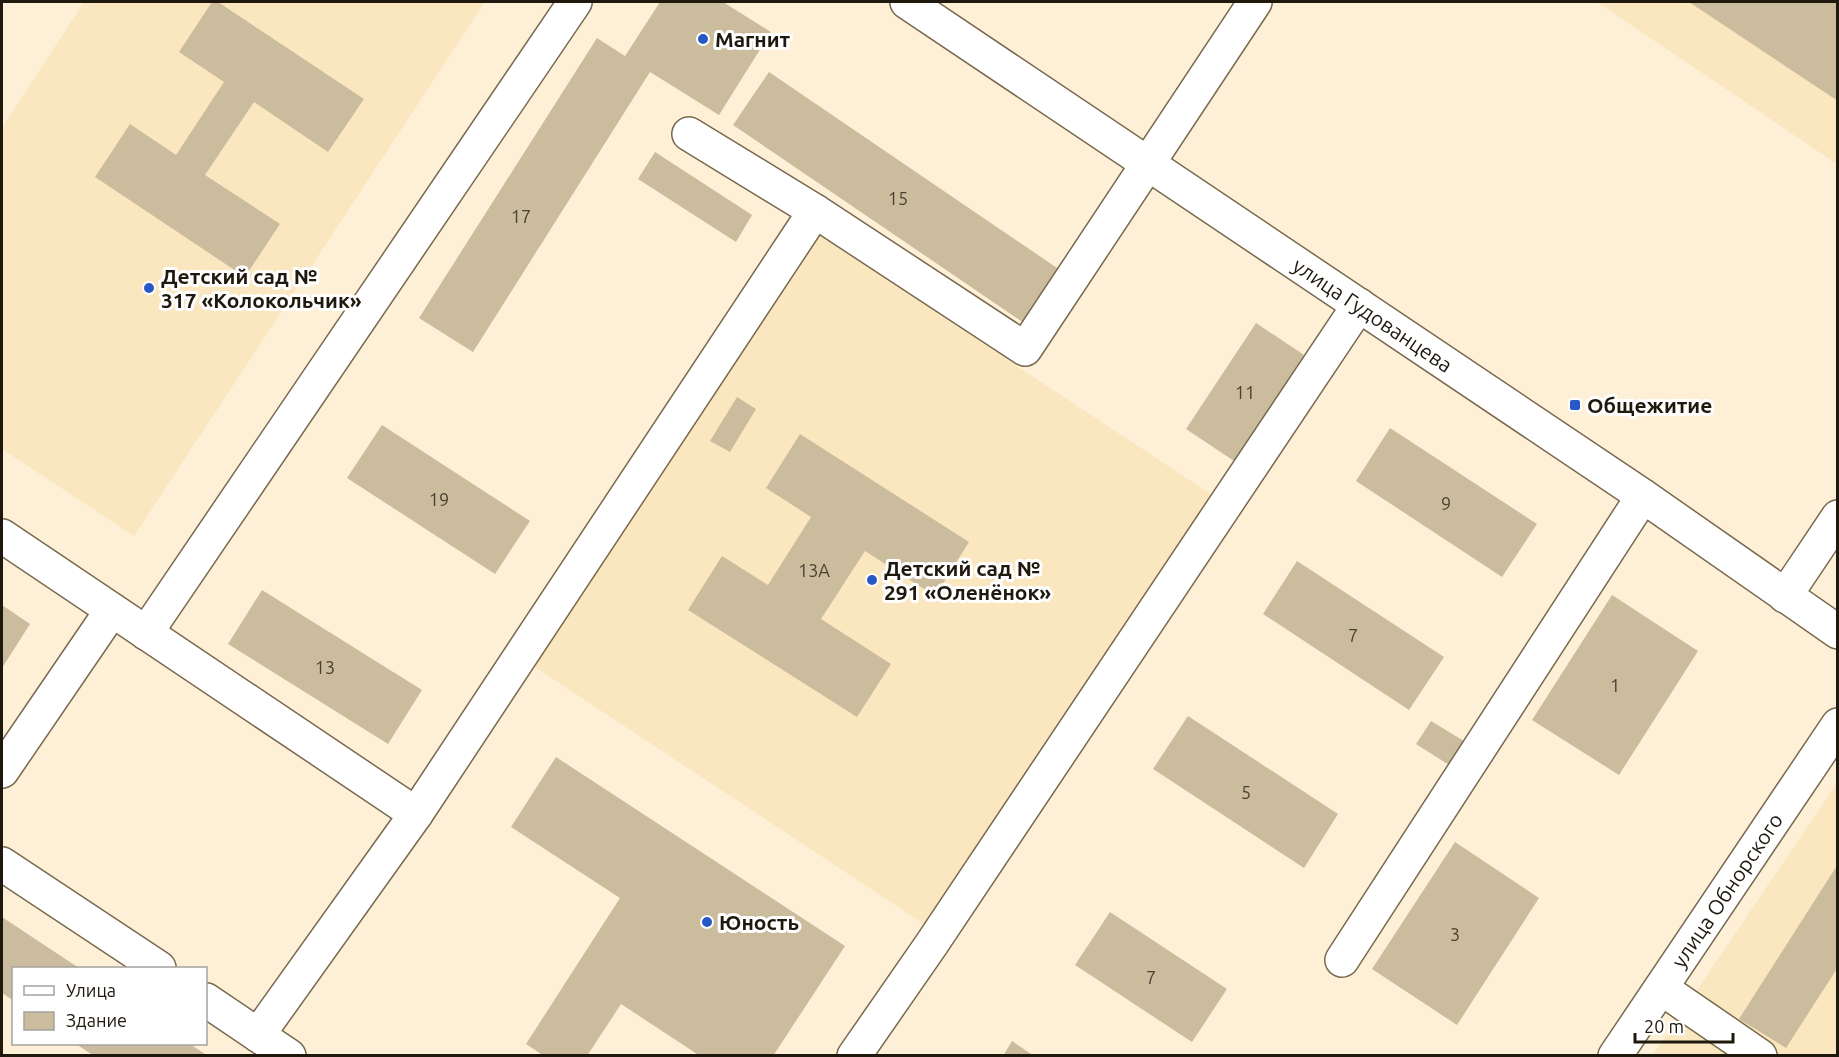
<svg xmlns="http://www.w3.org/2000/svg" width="1839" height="1057" font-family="Ubuntu,sans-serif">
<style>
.built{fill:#fae6bf}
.building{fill:#ccbc9e}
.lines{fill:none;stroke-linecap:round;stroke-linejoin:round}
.minor-casing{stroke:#78694e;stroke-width:36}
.minor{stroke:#fff;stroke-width:33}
.poi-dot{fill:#2659c6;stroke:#fefefe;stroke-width:2}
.labels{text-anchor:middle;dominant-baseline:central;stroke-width:6;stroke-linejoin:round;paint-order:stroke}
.number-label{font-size:18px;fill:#4a4131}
.poi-label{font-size:21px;font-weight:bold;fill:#1e180d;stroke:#fefefe;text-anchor:start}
.street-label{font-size:21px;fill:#1e180d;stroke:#fefefe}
</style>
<rect width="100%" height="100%" fill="#fdf0d7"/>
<path class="built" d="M84 2H485L134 536 2 449V128Z
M1597 2H1837V164Z
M811 230 1218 499 933 930 526 661Z
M1837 783V1055H1653Z"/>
<path class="building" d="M212 2H218L364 99 328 152 254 102 205 175 280 224 245 277 95 177 130 124 176 155 224 82 179 52Z
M660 2H723L771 32 719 115 650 72 473 352 419 318 597 38 625 56Z
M1689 2H1838V101Z
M769 72 1063 272 1027 325 733 125Z
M655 152 752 215 736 242 638 179Z
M1256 323 1304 355 1234 461 1186 429Z
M737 397 756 409 730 452 710 441Z
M382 425 530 521 495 574 347 478Z
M1390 428 1537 524 1502 577 1356 481Z
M800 434 969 542 935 596 865 551 821 619 891 664 857 717 688 610 722 556 768 585 811 517 766 488Z
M1297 561 1444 657 1409 710 1263 614Z
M262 590 422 690 388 744 228 644Z
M1612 595 1698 651 1619 775 1532 720Z
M2 605 30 624 2 668Z
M1188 716 1338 814 1304 868 1153 769Z
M1431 721 1472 746 1457 770 1416 744Z
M556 757 845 946 773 1056H700L621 1004 587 1056H544L526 1044 620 898 511 827Z
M1455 842 1539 898 1457 1025 1372 969Z
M1838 864V967L1786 1048 1739 1019Z
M1110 912 1227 989 1192 1042 1075 965Z
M2 917 79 968H14V1001L2 993Z
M1012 1041 1034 1056H1003Z
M76 1044H190L208 1056H94Z"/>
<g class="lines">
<defs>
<g id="minor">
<path id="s1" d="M907 2 1643 496 1838 632"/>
<path d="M689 134 815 211"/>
<path d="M2 536 416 814"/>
<path d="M1785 596 1838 517"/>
<path d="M146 633 575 2"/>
<path d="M2 771 112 610"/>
<path d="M2 864 159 968"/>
<path d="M1342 960 1643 496"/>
<path d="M1661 988 1760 1056"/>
<path d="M206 1000 289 1056"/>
<path d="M258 1035 416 814 815 211 1025 349 1255 2"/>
<path d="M854 1056 931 945 1359 305"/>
<path id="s2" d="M1615 1056 1838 725"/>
</g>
</defs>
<use href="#minor" class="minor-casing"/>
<use href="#minor" class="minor"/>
</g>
<g class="poi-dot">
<circle cx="703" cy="39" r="6"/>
<circle cx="149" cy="288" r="6"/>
<rect x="1569" y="399" width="12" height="12" rx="3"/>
<circle cx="872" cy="580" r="6"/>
<circle cx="707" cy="922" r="6"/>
</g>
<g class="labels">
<g class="number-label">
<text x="898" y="198">15</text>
<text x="521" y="216">17</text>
<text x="1245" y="392">11</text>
<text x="439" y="499">19</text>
<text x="1446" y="503">9</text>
<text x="814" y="570">13А</text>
<text x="1353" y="635">7</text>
<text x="325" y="667">13</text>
<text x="1615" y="685">1</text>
<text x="1246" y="792">5</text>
<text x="1455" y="934">3</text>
<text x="1151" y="977">7</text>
</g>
<g class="poi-label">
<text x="715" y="39">Магнит</text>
<text x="161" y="276">Детский сад №<tspan x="161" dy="24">317 «Колокольчик»</tspan></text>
<text x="1587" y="405">Общежитие</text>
<text x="884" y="568">Детский сад №<tspan x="884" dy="24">291 «Оленёнок»</tspan></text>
<text x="719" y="922">Юность</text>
</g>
<g class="street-label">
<text stroke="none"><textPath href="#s1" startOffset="561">улица Гудованцева</textPath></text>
<text stroke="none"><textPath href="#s2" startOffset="200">улица Обнорского</textPath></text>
</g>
</g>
<rect width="1839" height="1057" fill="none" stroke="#1e180d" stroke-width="6"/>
<rect x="12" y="967" width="195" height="78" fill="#fefefe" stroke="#a4a29e" stroke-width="1.5"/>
<rect x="24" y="986" width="30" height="9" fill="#ffffff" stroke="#a4a29e" stroke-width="1.5"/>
<text x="66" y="997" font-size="18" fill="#1e180d">Улица</text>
<rect x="24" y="1012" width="30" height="18" fill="#ccbc9e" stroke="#a4a29e" stroke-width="1.5"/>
<text x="66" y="1027" font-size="18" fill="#1e180d">Здание</text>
<path d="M1635 1033v9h98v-9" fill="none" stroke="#1e180d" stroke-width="3"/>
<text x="1644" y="1033" font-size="18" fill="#1e180d" stroke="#fefefe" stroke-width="4.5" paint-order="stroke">20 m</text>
</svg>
